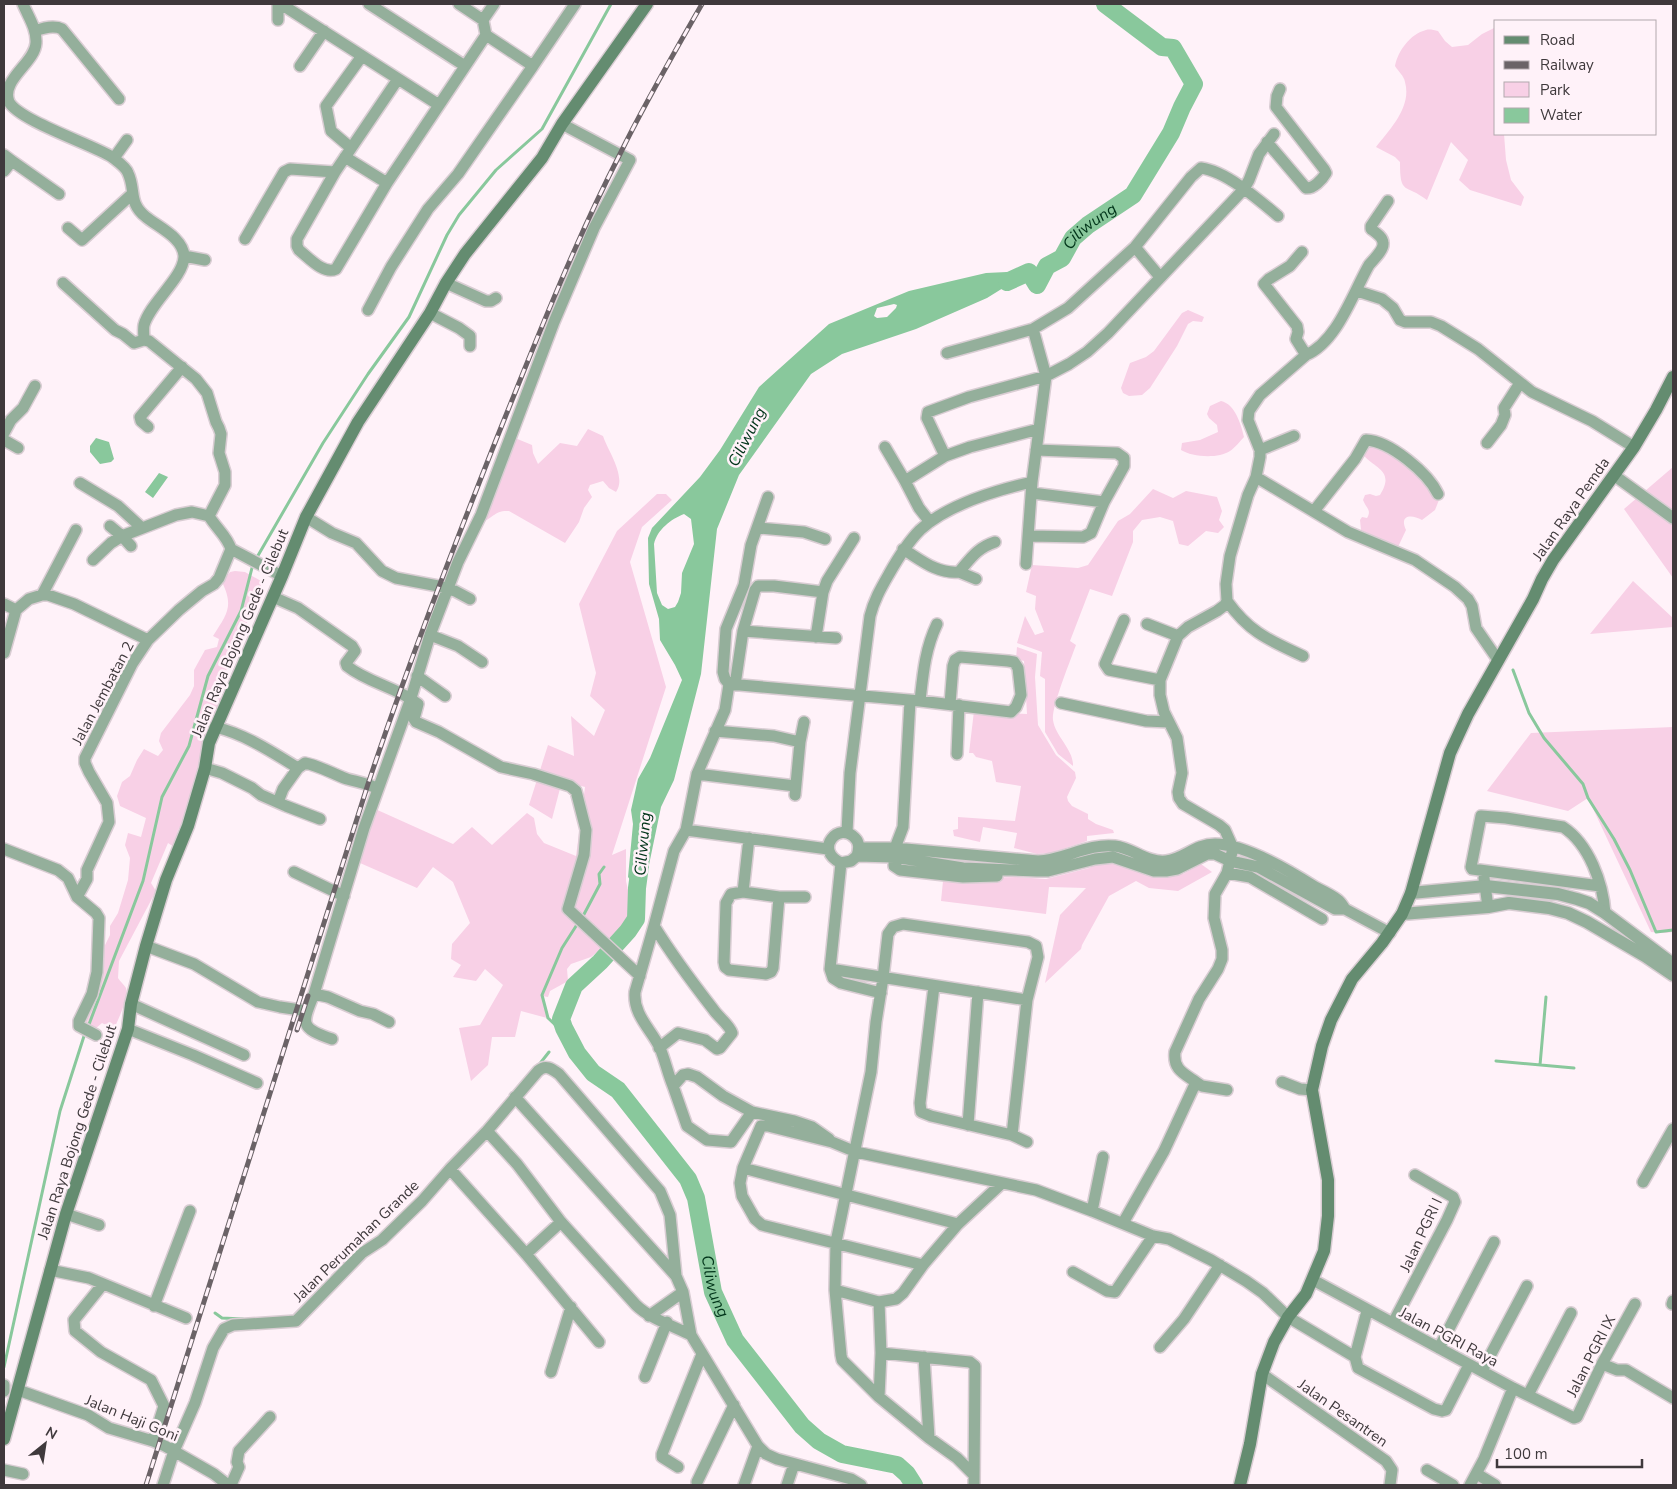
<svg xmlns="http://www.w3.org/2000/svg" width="1677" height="1489" font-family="'Nunito Sans',sans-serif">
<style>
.green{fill:#f8d0e6}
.water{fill:#89c89c;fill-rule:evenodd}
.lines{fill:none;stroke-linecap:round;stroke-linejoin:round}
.stream{stroke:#89c89c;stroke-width:3}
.river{stroke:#89c89c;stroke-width:18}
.minor-casing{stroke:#d9cdd3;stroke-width:14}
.tertiary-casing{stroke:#d9cdd3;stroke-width:15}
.secondary-casing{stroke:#d9cdd3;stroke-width:15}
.minor{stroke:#94af9b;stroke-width:11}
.tertiary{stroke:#94af9b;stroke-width:12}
.secondary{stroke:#648c70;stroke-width:12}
.rail-casing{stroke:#6b6367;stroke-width:5}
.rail{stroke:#fff2f9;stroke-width:3;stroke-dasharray:9;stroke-linecap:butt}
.labels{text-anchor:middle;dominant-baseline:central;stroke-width:5;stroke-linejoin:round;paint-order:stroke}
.street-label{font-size:15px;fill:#3f393c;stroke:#fff2f9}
.water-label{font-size:16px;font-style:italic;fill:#003419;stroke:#fff2f9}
</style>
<rect width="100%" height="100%" fill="#fff2f9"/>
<path class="green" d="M1496 27V134H1504L1506 160 1511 180 1524 197 1521 206 1470 190 1459 180 1468 160 1451 142 1427 200C1405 183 1400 196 1400 162L1395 157 1376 147C1390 129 1412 107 1405 82 1404 76 1398 71 1395 66 1398 51 1410 34 1426 30 1429 29 1434 30 1438 31L1445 41 1452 47 1468 45 1482 34Z
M1188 310 1204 317 1202 322 1193 321 1188 324 1177 346 1150 388 1142 395 1129 396 1123 393 1121 388 1130 363 1146 357 1154 351 1182 313Z
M1221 401C1235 404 1241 424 1244 437 1240 441 1235 448 1230 451 1218 459 1192 457 1181 450L1182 443 1200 440 1218 432 1217 425 1209 418 1207 414 1210 406Z
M588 429 603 436C608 451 627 477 616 492L609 488 603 481 590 485 588 490 592 497 584 508 579 522 565 543 509 511C494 510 493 519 480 523L515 438 532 445 533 453 538 464 560 443 577 446Z
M1362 445 1379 446 1432 483 1439 500 1435 510 1422 520C1411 514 1399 515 1406 530L1398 547 1361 530 1360 520 1362 517 1367 518C1372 510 1366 508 1363 500L1365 495 1370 494 1376 496 1380 495C1395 471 1376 469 1363 455Z
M1673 467V578L1624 509Z
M1153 489 1173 498 1186 491 1217 497 1222 511 1219 520 1224 527 1218 533 1206 531 1188 546 1179 544 1173 521 1160 517 1142 520 1133 531V542L1112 596 1090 589 1070 641 1076 645C1071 659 1051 708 1053 720 1055 736 1074 750 1073 766L1058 754 1045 732V679L1040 676 1042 652 1017 643 1025 616 1035 635 1044 632 1035 609 1036 596 1026 592 1032 565 1078 568 1088 565 1118 521 1130 514Z
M657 494H666L672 500 642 527 630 562 666 687 612 855 626 849V881L634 918 619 935 591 957 571 964 567 969 568 981 550 991 548 997 542 996 547 1018 521 1011 515 1037H492L488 1065 471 1081 459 1028 480 1025 503 985 485 969 476 981 453 977 461 965 451 959 452 944 470 923 453 882 433 867 417 888 360 863 373 808 453 844 472 827 492 845 527 813 534 818 537 834 544 843 576 856 585 787 562 781 552 819 529 805 548 745 574 756 571 716 594 736 605 710 590 696 596 673 579 604 617 531Z
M235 571 245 572 261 581V596L229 657 221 697 212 726 206 736 198 767 195 791 185 818 178 830 174 847 168 843 151 883 156 891 119 961 118 978C120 981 124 985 126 988 129 997 118 1020 114 1029L102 1023 95 1029 87 1026 84 1015 104 947 110 935V926L118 913 128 880 130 858 125 845 128 833 141 837 146 818 120 806 117 796 122 782 130 776 137 760 144 749 158 756 163 750 159 741 161 733 190 695 194 686V670L205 650 217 647 219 639 213 636C227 614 234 607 222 582L230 572Z
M1633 581 1673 618V627L1590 634Z
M1017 647 1037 654 1035 677 1038 725 1056 755 1075 772 1076 778 1067 797 1068 801 1072 806 1088 814V819L1096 824 1113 830 1114 833 1087 836V841L1051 853 1037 854 1014 848 1017 833 983 827 980 842 954 836 953 830 958 829V817L1015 821 1021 786 996 782 992 761 976 757 973 753H969L974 711 1027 714 1024 661 1016 659Z
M1673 727V932L1665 933 1651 932 1588 798 1568 811 1487 791 1531 733Z
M1113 857 1159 874H1183L1201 864 1212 872 1178 891 1149 888 1136 881 1109 896 1082 945 1081 949 1045 983 1060 915 1086 888 1049 887 1046 914 941 901 943 881 973 882 974 878 1016 877 1046 879 1089 868Z"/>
<path class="water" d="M1007 272H1029L987 298 916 329 842 354 811 374 739 475 717 529 701 674 674 780 661 807 645 884 637 888 628 877 633 824 631 810 638 779 650 758 682 680 675 665 660 640 659 619 649 584 648 538 652 528 700 477 720 450 759 387 829 324 909 291 986 273ZM894 304 897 305 896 308 887 317 877 318 874 316 877 308ZM684 514 691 519 694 544 682 573 681 593 678 602 675 607 668 609 662 605 657 593 654 544C657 530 671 519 684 514Z
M96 438 109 442 114 459 111 462 100 464 90 452V446Z
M159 473 168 477 153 498 145 492Z"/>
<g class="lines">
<path class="stream" d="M256 559 323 443 368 374 409 317 447 235 459 215 496 170 542 129 611 4
M1513 670 1529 713 1544 738 1583 784 1588 798 1614 839 1630 870 1656 932 1673 930
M582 918 600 884 599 874 604 867
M88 1027 143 881 162 797 189 746 208 676 241 611 253 564
M568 1037 548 1018 542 995 562 948 578 923
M1496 1061 1574 1068
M1540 1065 1546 997
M538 1066 549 1052
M215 1313 222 1318 243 1319
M4 1367 60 1111 85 1033"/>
<g class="river">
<path id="s1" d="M1007 282 1029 272 1037 285 1047 266 1062 258 1073 238 1088 225 1133 195 1171 133 1182 107 1194 84 1173 48 1162 47 1105 4"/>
<path id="s2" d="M640 866 637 888 636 919 628 931 600 962 574 986 561 1019 564 1028 577 1053 593 1073 618 1090 688 1179 696 1198 713 1292 735 1340 802 1426 819 1441 842 1454 897 1465 907 1474 914 1485"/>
</g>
<defs>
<path id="minor" d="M23 4C28 16 37 29 36 43 35 63 0 80 9 102 20 121 91 144 112 157 117 161 126 167 128 173 136 190 128 203 146 217 158 227 184 238 184 257 183 278 150 303 144 325 143 329 144 336 144 340L149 341 196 379 207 393 216 422 219 428 221 434 219 453 225 472V485L209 516
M278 4V20
M281 4 439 105
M369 4 465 66
M459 4 483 20 486 35
M483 20 494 4
M35 31C43 28 54 25 62 29L119 99
M300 66 324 31
M398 79 335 172 297 239V246L299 250C309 258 324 275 336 269L387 183 486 35 533 66 575 4
M1267 142 1306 188C1313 189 1322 180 1326 173L1324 169 1276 107 1277 96 1280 89
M351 148 331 131 326 106 362 56
M4 155 12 161 4 171
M345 157 387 183
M114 158 127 140
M12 161 59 194
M68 228 82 240 132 194
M245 239 284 172 290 169 335 172
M1135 247 1160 277
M1302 252 1290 266 1269 279 1264 284 1297 326 1298 332 1296 339 1306 355
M184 256 205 260
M63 283 115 330 123 334 134 343 144 340
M446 283 486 301H491L496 298
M1357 291 1382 299 1393 308 1400 320 1405 322H1431L1441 326 1478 349 1532 392 1592 421 1634 447
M368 310 391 267 428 209 458 174 533 66
M430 313 459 328 470 336V346
M947 353 1033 329 1068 308 1135 247 1191 177 1201 168C1226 171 1259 200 1278 216
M148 427 141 421 140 417 182 367
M4 433 11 420 23 408 35 386
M4 440 18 448
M1487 443 1501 425 1505 415 1504 408 1520 383
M885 447 905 481
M1260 450 1294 436
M945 456 927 418 928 412 969 397 1046 376 1069 364 1087 352 1108 333 1244 189 1249 180 1259 154 1274 134
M1615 476 1673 518
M1256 477 1348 532 1415 560 1455 587 1468 599 1472 606 1476 628 1498 660
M80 483 118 506 142 528
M1032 493 1104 502
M768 497 751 545 744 585 726 629 723 672 725 679 729 684 725 710 697 774 686 830 674 851 654 926 635 992C633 1015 651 1029 660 1048 665 1060 668 1074 673 1086L683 1075 688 1074 697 1077 723 1096 752 1112 794 1121 812 1127 829 1139
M1314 511 1355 459 1366 440C1390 441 1428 473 1438 494
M306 517 332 533 356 543 382 571 396 578 438 586 455 591 470 599
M930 522 919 508 905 481 945 456 970 447 1039 429
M110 526 122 536 131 546
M758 528 804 532 825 539
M1029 536 1083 537 1091 533 1104 502 1124 466V458L1117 453 1036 450
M903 549C921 560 937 574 959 572 971 558 977 548 995 542
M93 560 111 543 122 536 176 515 192 512 209 516C216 528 227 536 231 549L282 576
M1026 564 1032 482 1046 376 1033 329
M959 572 976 579
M42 595 76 530
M273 597 298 608 352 646 355 651 346 663 347 666C368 683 397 687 418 704L414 719 416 722 439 732 501 767 533 774 570 786 576 791 586 830 584 855 568 909 640 976
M1227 601C1250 633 1269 640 1303 656
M4 604 16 610
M16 610 29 599 42 595H48L74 604 148 640
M1124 620 1105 664 1109 670 1160 680
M1147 624 1178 636
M743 631 836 638
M430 635 458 646 482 662
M816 637 823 592 827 581 854 538
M4 653 16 610
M417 676 445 696
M729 684 920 701 1011 712 1016 707 1021 695 1018 668 1014 662 1008 661 960 657 955 660 953 666 950 704
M735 685 743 631 755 590 758 586H774L823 592
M920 701C923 674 925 649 937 624
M1061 703 1146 721 1169 722
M215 727C245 734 272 752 298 768L305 763C320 766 333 774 347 779 358 782 368 783 378 789
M715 731 774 736 800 742 795 795
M800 742 804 722
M957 754 959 705
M205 768 222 773 252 788 261 795 286 806 320 819
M697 774 795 786
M278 802 283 789 298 768
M686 830 828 849
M847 832 850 773 870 616C874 600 881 588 889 574 898 558 907 543 920 530 947 505 997 490 1032 482
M749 838 743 892 731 894 726 903 724 962 725 967 729 970 766 974 771 972 773 968 779 897
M859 848H895L1038 861C1064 860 1088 843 1115 846 1133 848 1147 863 1166 861 1184 859 1195 844 1215 844 1245 844 1290 871 1315 887 1323 891 1332 895 1338 900 1341 902 1343 906 1345 909
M895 848 903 827 910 701
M4 849 58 870 68 878 77 897 96 913 99 918 97 972 92 994 79 1021V1026L96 1035
M857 856C859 849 860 843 855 838 839 820 813 850 841 863L851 861 857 856 894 857 963 868 1037 871H1048L1095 859 1113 857 1154 871H1166L1177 869 1207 854H1215L1230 861 1258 867 1335 909H1345L1390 933
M894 857V866L900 870 963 877 997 876
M841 863 830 969 833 978 841 983 881 993
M294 872 344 896
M1227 873 1250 877 1322 919
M1484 878 1488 907
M1600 886 1472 869 1471 867 1481 816 1506 818 1563 827C1589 844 1603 883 1605 913
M743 892 779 897H805
M77 897 87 879V870L109 822 107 803 89 772 85 763V758L132 664 148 640 179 610 202 591 214 584 219 578 231 549
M654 926C672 955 692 982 713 1009 718 1017 729 1024 732 1033L720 1048 717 1049 705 1040 678 1033 659 1048
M146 946 194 964 258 1002 280 1007 307 1011
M830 969 1027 1000
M934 986 920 1103 921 1112 931 1116 1012 1135 1027 1142
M314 994 364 828 411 698 430 635 458 562 481 515 554 322 594 228 630 160 562 124
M131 1004 244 1055
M128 1029 193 1055 257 1083
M332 1039C299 1028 302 1023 314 994L328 997 360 1011 373 1014 389 1022
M1196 1082C1183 1073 1173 1069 1175 1052L1199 999 1218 969 1222 959V950L1214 918 1215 894 1227 873 1233 848 1225 830 1219 825 1183 804 1179 798 1178 792 1182 773 1177 738 1164 712 1160 695V680L1178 636 1188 627 1217 611 1225 605 1227 601 1226 584 1230 556 1248 495 1256 477 1260 457V450L1248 420 1249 411 1260 395 1306 355C1337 342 1353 293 1369 265 1373 260 1384 250 1383 243 1383 237 1375 232 1371 229V226L1388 201
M1282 1082 1300 1089 1312 1090
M673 1086 687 1126 707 1140 731 1142 752 1112
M515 1097 676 1276
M968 1125 978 992
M487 1131 517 1164 561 1222 636 1305C649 1318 673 1326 691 1335
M743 1168 958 1224
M450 1169 526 1254 561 1222
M1643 1182 1673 1129
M1092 1211 1103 1157
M66 1214 99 1225
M1123 1223 1164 1151 1196 1082 1202 1086 1227 1090
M526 1254 599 1342
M923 1265 762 1225 755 1219 742 1196 740 1183 743 1168 761 1126H768L832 1142 856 1152 1036 1190 1092 1211 1153 1236 1169 1239 1211 1260 1246 1281 1263 1293 1288 1317 1355 1357 1358 1368 1434 1409 1442 1411 1446 1410 1469 1365
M50 1270 89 1278 186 1318
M1073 1272 1107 1291 1115 1292 1153 1236
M1313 1280 1513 1388 1574 1418 1577 1417 1602 1364 1635 1304
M103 1284 74 1320 75 1331 101 1352 151 1380 164 1406 153 1441
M835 1290 879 1302
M1672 1304 1673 1301
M154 1306 190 1211
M649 1316 683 1292
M1393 1323 1447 1220 1455 1202 1453 1197 1415 1175
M1160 1347 1184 1319 1220 1265
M1439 1348 1494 1242
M881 1353 970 1362 975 1366 974 1485
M924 1357 929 1438
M1355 1357 1367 1311
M1602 1364 1617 1370H1626L1673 1398
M1482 1371 1527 1286
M551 1372 571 1307
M1262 1374 1386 1461 1392 1470 1390 1485
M645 1377 667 1322
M4 1385V1391
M18 1390 88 1415 109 1428 153 1441 165 1446 214 1474 228 1485
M1528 1395 1571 1313
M879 1397 881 1353 879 1302 896 1299 903 1293 923 1265 958 1224 1001 1184
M678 1467 662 1457V1454L702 1354
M4 1470 23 1474
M1427 1470 1453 1485
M1477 1474 1495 1485
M974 1475 957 1458 929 1438 879 1397 842 1360 841 1355 835 1290 836 1242 871 1072 876 1022 883 978 888 934 893 927 903 924 1028 942 1036 946 1038 957 1027 1000 1012 1135
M697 1482 734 1405
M163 1485 174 1451 195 1403 213 1348 224 1329 233 1325 296 1321 362 1253 382 1240 422 1201 450 1169 487 1131 538 1071C546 1064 552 1069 559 1074L660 1191 670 1215 676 1276 683 1292 691 1335 758 1446 766 1454 777 1459 851 1479 861 1485
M231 1485 239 1467 237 1462 239 1451 270 1417
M744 1485 758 1446
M787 1485 794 1464
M1470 1485 1484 1459 1513 1388"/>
<path id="tertiary" d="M1411 893 1486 886 1558 894 1577 899 1589 903 1605 913 1673 964
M1402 914 1488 907 1509 903 1549 908 1568 913 1587 922 1645 956 1673 975"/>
<path id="secondary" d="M4 1439 66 1214 128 1029 131 1004 146 946 166 880 188 826 205 768 209 743 282 576 306 517 358 422 430 313 446 283 465 254 542 158 562 124 647 4
M1240 1485 1250 1444 1262 1374 1274 1342 1288 1317 1306 1294 1324 1251 1328 1216V1180L1312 1090 1322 1046 1331 1020 1352 979 1382 943 1402 914 1411 893 1450 753 1468 714 1533 599 1542 579 1553 560 1634 447 1656 410 1673 377"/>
</defs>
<use href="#minor" class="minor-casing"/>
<use href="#tertiary" class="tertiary-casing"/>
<use href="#secondary" class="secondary-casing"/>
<use href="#minor" class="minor"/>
<use href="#tertiary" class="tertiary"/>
<use href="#secondary" class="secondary"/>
<defs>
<path id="rail" d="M297 1030 308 996
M146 1485 368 784C407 667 451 554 496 440 535 343 573 246 620 154 645 103 674 53 702 4"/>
</defs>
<use href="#rail" class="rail-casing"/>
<use href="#rail" class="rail"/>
</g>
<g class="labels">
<g class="street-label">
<text transform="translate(1571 509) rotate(-55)">Jalan Raya Pemda</text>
<text transform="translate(240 633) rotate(-67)">Jalan Raya Bojong Gede - Cilebut</text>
<text transform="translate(103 693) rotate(-62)">Jalan Jembatan 2</text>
<text transform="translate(77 1132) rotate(-72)">Jalan Raya Bojong Gede - Cilebut</text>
<text transform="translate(1421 1235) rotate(-65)">Jalan PGRI I</text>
<text transform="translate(356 1241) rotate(-44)">Jalan Perumahan Grande</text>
<text transform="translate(1449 1337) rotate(28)">Jalan PGRI Raya</text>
<text transform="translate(1591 1356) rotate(-63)">Jalan PGRI IX</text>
<text transform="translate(1343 1413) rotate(35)">Jalan Pesantren</text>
<text transform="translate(132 1418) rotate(22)">Jalan Haji Goni</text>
</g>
<g class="water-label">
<text stroke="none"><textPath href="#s1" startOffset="121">Ciliwung</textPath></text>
<text transform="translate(747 437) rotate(-63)">Ciliwung</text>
<text transform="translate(643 844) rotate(-85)">Ciliwung</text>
<text stroke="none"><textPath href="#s2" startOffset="498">Ciliwung</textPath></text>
</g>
</g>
<rect width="1677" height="1489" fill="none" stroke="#3f393c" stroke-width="10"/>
<rect x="1494" y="20" width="162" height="115" fill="#fff2f9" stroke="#b2a8ad"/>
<rect x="1504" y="36" width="25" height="8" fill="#648c70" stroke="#b2a8ad"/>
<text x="1540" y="45" font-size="15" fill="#3f393c">Road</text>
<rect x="1504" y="61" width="25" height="8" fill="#6b6367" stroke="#b2a8ad"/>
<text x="1540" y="70" font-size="15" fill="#3f393c">Railway</text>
<rect x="1504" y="82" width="25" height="15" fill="#f8d0e6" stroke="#b2a8ad"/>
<text x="1540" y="95" font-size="15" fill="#3f393c">Park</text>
<rect x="1504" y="108" width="25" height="15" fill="#89c89c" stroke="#b2a8ad"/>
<text x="1540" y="120" font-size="15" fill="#3f393c">Water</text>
<g transform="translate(45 1444) rotate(30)" stroke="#fff2f9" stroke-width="4" paint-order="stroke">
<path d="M0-4L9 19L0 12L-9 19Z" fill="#3f393c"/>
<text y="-8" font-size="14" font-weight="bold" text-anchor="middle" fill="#3f393c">N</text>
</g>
<path d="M1497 1459v8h145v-8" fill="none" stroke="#3f393c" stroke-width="2.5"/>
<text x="1504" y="1459" font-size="15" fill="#3f393c" stroke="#fff2f9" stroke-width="4" paint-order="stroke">100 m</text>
</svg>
